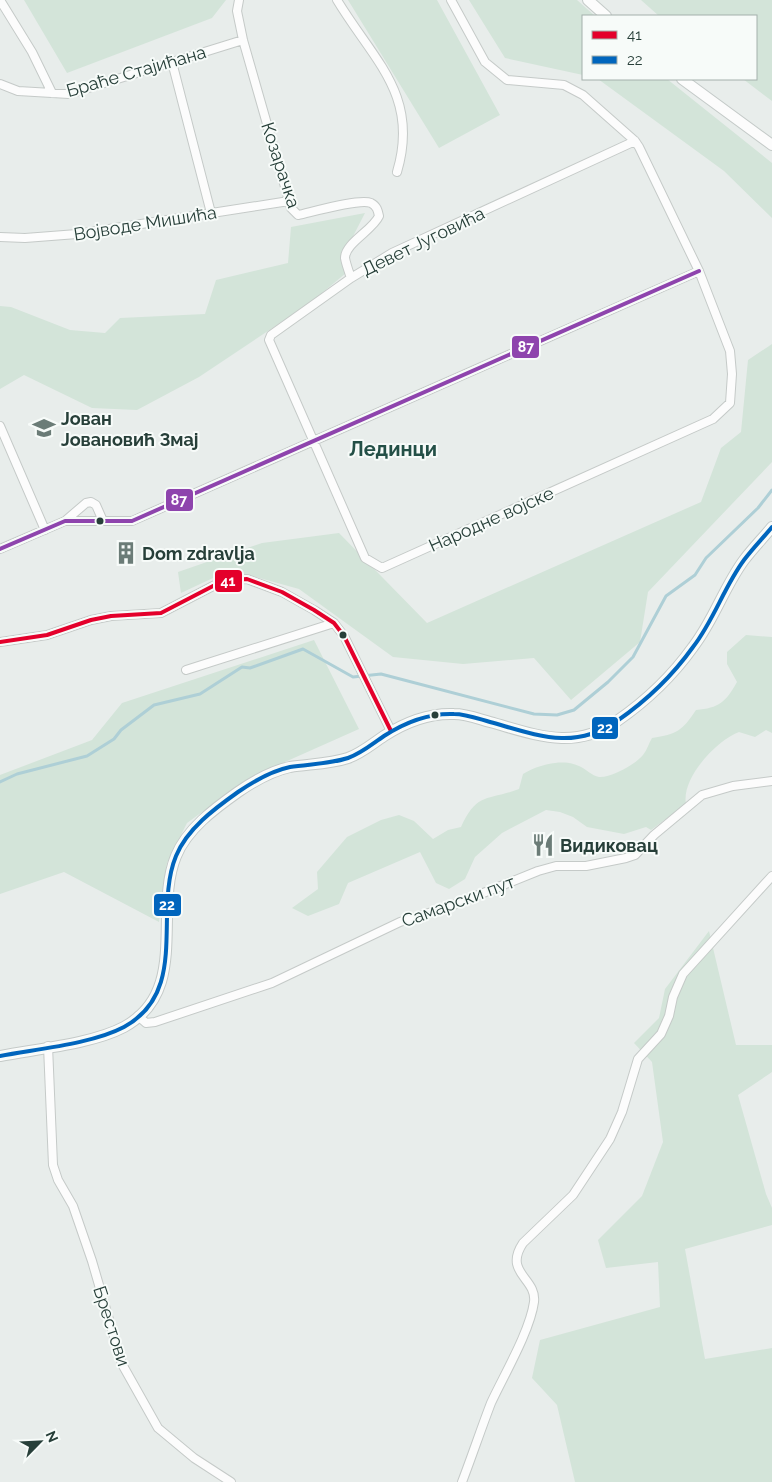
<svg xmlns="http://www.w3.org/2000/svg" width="772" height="1482" font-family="Raleway,sans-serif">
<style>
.green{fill:#d3e4d9}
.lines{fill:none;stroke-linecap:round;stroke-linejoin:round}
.stream{stroke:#aecfd6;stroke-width:3}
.street-casing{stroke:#c5cac8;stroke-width:10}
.secondary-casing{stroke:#c4cac8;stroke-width:12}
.street{stroke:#fcfcfc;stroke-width:8}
.secondary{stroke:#fcfcfc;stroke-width:10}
.bus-1-casing{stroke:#f7fbf9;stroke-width:8}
.bus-2-casing{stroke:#f7fbf9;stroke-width:8}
.bus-3-casing{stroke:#f7fbf9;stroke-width:8}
.bus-1{stroke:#e4002b;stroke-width:4}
.bus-2{stroke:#0065bd;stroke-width:4}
.bus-3{stroke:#8e44ad;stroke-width:4}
.bus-dot{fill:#273f39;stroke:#f7fbf9;stroke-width:2}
.labels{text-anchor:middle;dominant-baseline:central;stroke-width:4;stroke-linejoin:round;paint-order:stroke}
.street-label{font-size:18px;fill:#273f39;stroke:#f7fbf9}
.poi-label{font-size:18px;font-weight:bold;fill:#273f39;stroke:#f7fbf9;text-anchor:start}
.quarter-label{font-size:20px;font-weight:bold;fill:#245047;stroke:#f7fbf9}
.line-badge{stroke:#f7fbf9;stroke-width:2}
.badge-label{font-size:14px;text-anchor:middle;font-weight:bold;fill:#fff}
</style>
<rect width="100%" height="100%" fill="#e8edeb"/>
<path class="green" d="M24 0H226L212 18 67 73Z
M348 0H437L500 115 439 148Z
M469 0H577L595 16H583V75L505 58Z
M641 0H772V101L743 79H756V16H659Z
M598 79H667L772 163V218L724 171Z
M365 213 347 248 346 273 310 303 199 377 137 410 92 408 24 375 0 389V306L11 307 70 330 105 333 120 318 205 314 216 280 288 263 291 227Z
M772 344V462L648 592 640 642 571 700 534 658 463 664 393 657 299 589 230 570 181 593 178 572 262 543 339 533 427 623 701 502 721 448 741 432 748 360Z
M746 635 772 637V733L766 730 755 737 739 732C717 740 681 778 686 804L651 830 646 827 624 834 587 827 573 817 560 812 546 810 502 833 475 857 465 879 449 889 436 883 420 852 348 883 339 904 308 916 292 908 318 889 317 872 347 837 381 820 399 815 414 821 433 839 448 830 461 827C477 792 487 801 519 789L523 774C538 765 562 758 579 766 586 769 592 776 599 777 611 778 636 764 643 755 647 750 649 743 652 738 677 734 682 731 696 710 719 708 726 702 737 682L727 664V652Z
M314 640 359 729 249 778 187 823 167 863 159 922 64 872 0 894V775L92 740 122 703Z
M709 931 736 1045H772V1072L738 1095 766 1194 772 1208V1225L685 1249 705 1359 772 1348V1482H575L557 1405 532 1378 540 1340 660 1307 658 1262 606 1268 598 1240 642 1196 663 1142 652 1062 634 1043 659 1018 665 989Z"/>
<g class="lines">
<path class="stream" d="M0 782 17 774 87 756 114 739 121 730 154 705 200 694 242 667 250 668 303 649 353 677 381 674 534 714 557 715 574 710 608 682 633 657 666 596 695 575 706 558 758 508 772 490"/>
<defs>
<path id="street" d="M0 0 32 52 52 93
M239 0 237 11 243 40 291 208 298 215C312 212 360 198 371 203 377 206 378 211 379 216 373 230 345 243 345 258 346 264 349 272 351 278
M337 0C373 60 420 95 397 172
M451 0 485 62 507 80 564 85 583 95 635 141 639 147 699 271 730 351 732 374 730 403 713 419 382 568 365 558 269 340 271 335 351 278 392 253 635 141
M172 62 211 213
M0 84 18 91 69 94 243 40
M0 237 25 238 77 234 289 201
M0 426 45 530
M65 521 86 503 91 502 96 505 103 521
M0 549 65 521H132L699 271
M0 642 47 635 91 620 111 616 161 613 215 585 231 580 247 579 282 592 314 610 334 623 344 636 391 731
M186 670 334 623
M138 1016 146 1023 155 1022 272 983 400 922 451 906 538 871 556 866H586L626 858 635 855 654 835 702 795 733 786 772 781
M48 1046 53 1165 58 1180 73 1206 92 1261 122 1364 158 1428 194 1458 231 1482
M462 1482C472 1456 481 1429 491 1403 504 1375 530 1331 534 1302 537 1278 503 1273 523 1243L573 1195 610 1139 622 1112 638 1059 661 1034 669 1016 673 997 683 974 772 876"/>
<path id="secondary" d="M588 0 606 16
M682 79 772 145
M0 1056C36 1049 92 1044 124 1027 190 991 153 912 176 856 187 829 214 809 238 792 254 781 271 771 290 767 309 764 330 764 348 758 362 753 372 744 384 736 404 723 429 713 454 714 466 714 479 719 490 722 537 735 573 751 617 721 646 701 673 675 693 647 714 620 724 587 744 560 753 548 763 538 772 527"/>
</defs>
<use href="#street" class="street-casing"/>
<use href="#secondary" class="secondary-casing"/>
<use href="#street" class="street"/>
<use href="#secondary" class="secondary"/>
<defs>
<path id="bus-1" d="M0 642 47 635 91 620 111 616 161 613 215 585 231 580 247 579 282 592 314 610 334 623 344 636 391 731"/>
<path id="bus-2" d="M0 1056C36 1049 92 1044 124 1027 190 991 153 912 176 856 187 829 214 809 238 792 254 781 271 771 290 767 309 764 330 764 348 758 362 753 372 744 384 736 404 723 429 713 454 714 466 714 479 719 490 722 537 735 573 751 617 721 646 701 673 675 693 647 714 620 724 587 744 560 753 548 763 538 772 527"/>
<path id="bus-3" d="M0 549 65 521H132L699 271"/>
</defs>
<use href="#bus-1" class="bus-1-casing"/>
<use href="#bus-2" class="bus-2-casing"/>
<use href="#bus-3" class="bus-3-casing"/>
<use href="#bus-1" class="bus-1"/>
<use href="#bus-2" class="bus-2"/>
<use href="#bus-3" class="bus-3"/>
</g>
<defs>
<symbol id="school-bare" viewBox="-9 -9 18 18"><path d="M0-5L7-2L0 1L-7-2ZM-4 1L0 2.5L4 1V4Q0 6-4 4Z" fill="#6b7c77" stroke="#f7fbf9" stroke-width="2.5" paint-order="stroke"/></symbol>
<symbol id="building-bare" viewBox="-9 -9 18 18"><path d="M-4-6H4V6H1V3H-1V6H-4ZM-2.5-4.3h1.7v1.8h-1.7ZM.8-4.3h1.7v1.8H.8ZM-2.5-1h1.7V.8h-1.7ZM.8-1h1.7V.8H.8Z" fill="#6b7c77" stroke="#f7fbf9" stroke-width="2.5" paint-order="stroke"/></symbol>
<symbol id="restaurant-bare" viewBox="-9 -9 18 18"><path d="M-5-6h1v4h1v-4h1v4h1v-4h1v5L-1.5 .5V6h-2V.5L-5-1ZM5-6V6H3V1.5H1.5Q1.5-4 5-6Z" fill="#6b7c77" stroke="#f7fbf9" stroke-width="2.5" paint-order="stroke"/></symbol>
</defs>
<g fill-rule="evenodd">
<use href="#school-bare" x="28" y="412" width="32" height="32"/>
<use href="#building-bare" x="110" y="537" width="32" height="32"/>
<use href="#restaurant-bare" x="527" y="829" width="32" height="32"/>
</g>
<g class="bus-dot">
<circle cx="100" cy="521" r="4.5"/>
<circle cx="343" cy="635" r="4.5"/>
<circle cx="435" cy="715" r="4.5"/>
</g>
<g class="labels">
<g class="street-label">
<text transform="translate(136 71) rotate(-16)">Браће Стајићана</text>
<text transform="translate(281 165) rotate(72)">Козарачка</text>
<text transform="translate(145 223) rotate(-9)">Војводе Мишића</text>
<text transform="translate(423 241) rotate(-26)">Девет Југовића</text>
<text transform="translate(491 519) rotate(-24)">Народне војске</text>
<text transform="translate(458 901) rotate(-20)">Самарски пут</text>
<text transform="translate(112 1326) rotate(72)">Брестови</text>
</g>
<g class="poi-label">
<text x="61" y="418">Јован<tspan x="61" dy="21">Јовановић Змај</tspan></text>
<text x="142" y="553">Dom zdravlja</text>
<text x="560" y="845">Видиковац</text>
</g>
<g class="quarter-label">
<text x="393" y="449">Лединци</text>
</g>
</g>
<g class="line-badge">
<rect x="511" y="335" width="29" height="24" rx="5" fill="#8e44ad"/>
<rect x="165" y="488" width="29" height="24" rx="5" fill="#8e44ad"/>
<rect x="214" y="569" width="29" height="24" rx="5" fill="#e4002b"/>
<rect x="591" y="716" width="28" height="24" rx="5" fill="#0065bd"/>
<rect x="153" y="893" width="29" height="24" rx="5" fill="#0065bd"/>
</g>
<g class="badge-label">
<text x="526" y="352">87</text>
<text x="179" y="505">87</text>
<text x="228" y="586">41</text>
<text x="605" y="733">22</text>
<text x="167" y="910">22</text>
</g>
<rect x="582" y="15" width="175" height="65" fill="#f7fbf9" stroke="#a4b0ac"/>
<rect x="592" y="31" width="25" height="8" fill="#e4002b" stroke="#a4b0ac"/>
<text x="627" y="40" font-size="15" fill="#273f39">41</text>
<rect x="592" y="56" width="25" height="8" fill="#0065bd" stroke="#a4b0ac"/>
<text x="627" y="65" font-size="15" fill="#273f39">22</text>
<g transform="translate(40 1442) rotate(66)" stroke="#f7fbf9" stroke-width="4" paint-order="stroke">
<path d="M0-4L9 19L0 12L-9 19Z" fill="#273f39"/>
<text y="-8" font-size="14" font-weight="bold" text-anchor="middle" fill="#273f39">N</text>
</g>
</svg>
